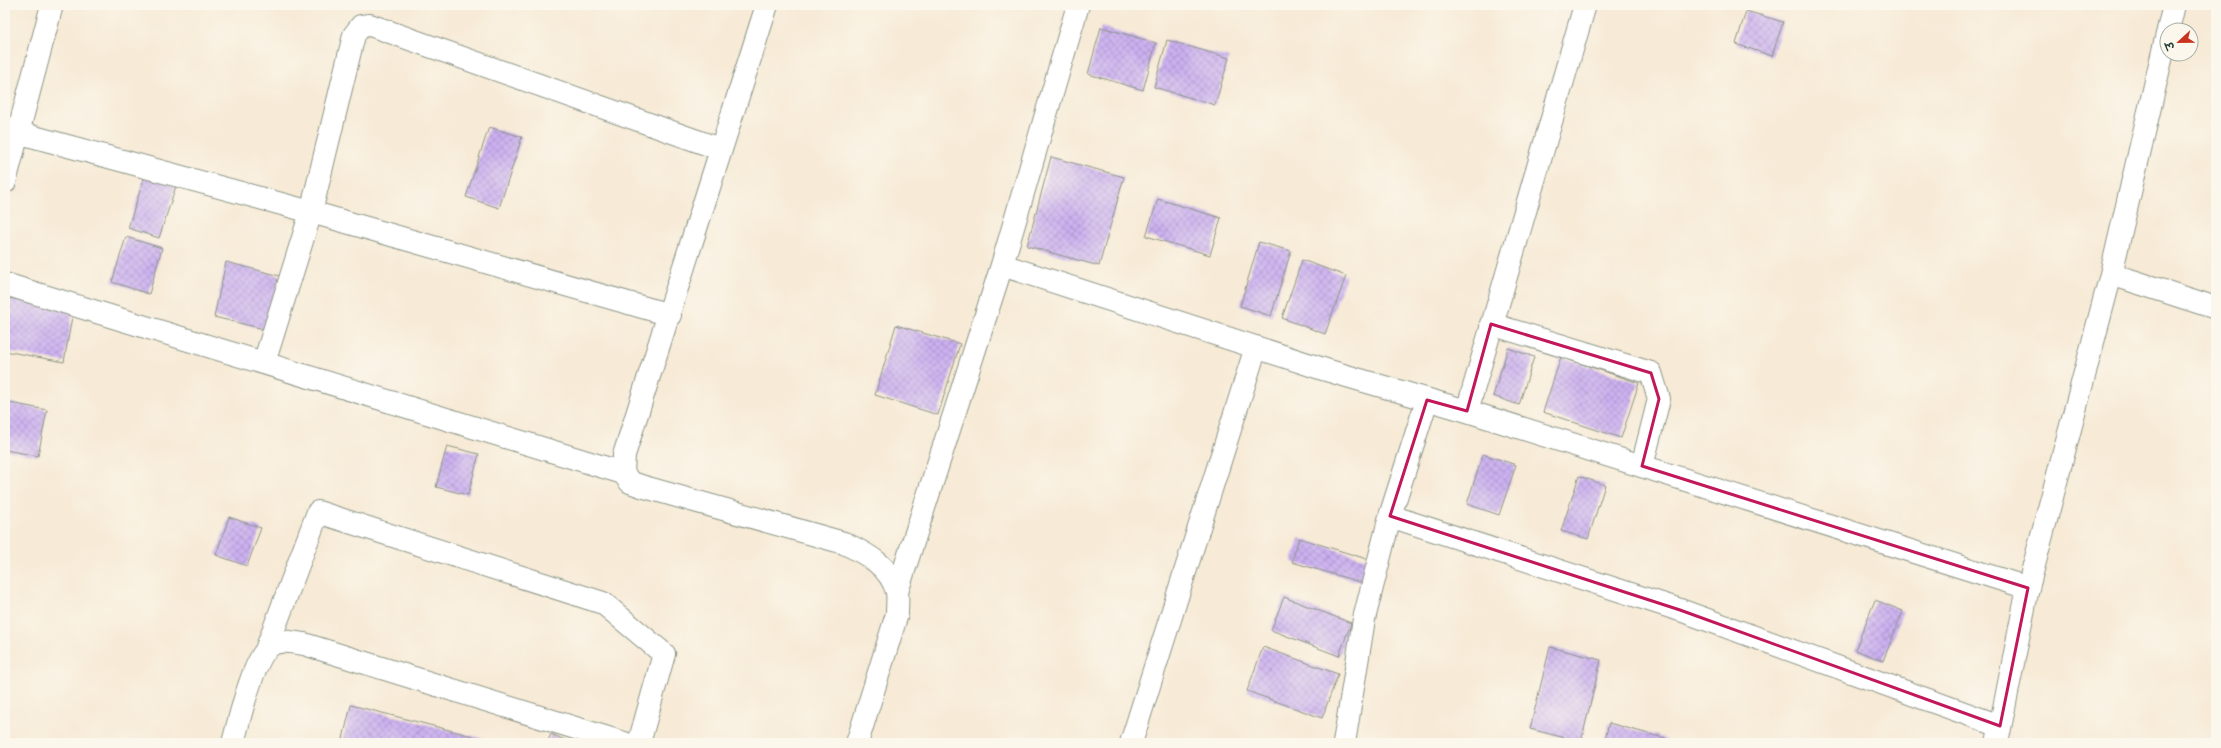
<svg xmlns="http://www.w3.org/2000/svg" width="2221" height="748" font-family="'Shantell Sans','Playpen Sans Deva',sans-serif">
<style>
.building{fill:url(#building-cross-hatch)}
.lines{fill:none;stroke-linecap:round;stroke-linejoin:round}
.minor-casing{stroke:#8b9485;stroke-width:24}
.minor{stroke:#fff;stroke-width:22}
.marked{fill:none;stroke:#c2185b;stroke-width:3;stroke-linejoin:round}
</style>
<defs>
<pattern id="building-cross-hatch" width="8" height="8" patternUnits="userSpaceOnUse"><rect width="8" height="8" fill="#ccb1f1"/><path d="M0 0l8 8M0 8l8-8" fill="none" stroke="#a591c4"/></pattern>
</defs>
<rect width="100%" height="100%" fill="#fbf7ec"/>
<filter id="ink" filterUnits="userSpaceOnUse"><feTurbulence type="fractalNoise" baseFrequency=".025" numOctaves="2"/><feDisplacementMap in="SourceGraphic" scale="8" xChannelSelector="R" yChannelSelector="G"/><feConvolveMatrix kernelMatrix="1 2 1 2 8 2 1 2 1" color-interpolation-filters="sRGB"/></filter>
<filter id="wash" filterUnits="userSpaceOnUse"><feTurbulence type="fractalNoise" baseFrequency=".012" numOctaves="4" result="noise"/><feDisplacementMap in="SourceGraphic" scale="16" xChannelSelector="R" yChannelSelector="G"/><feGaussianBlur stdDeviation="0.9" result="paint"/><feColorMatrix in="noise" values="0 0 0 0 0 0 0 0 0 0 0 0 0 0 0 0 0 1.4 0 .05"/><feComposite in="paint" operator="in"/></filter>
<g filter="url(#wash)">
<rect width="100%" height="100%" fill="#f7ead6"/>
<g id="blocks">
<path class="building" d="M1746 11 1783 22 1772 56 1736 44Z
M1101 27 1156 43 1143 90 1088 74Z
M1167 40 1229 58 1215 105 1154 87Z
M489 127 522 137 499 208 466 197Z
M1051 157 1124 177 1099 266 1027 246Z
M145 175 176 186 159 238 128 228Z
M1158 199 1221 218 1210 255 1146 236Z
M126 237 162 248 149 294 112 282Z
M1259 242 1291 251 1271 316 1240 306Z
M1302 260 1346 276 1325 334 1282 318Z
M226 262 280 276 268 330 214 317Z
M5 297 73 311 64 362 5 351Z
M896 325 960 344 938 415 875 395Z
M1508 348 1534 357 1519 405 1493 396Z
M1561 357 1639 383 1621 438 1543 412Z
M5 402 47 410 38 456 5 450Z
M447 446 479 454 468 495 436 487Z
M1483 454 1516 465 1499 515 1467 504Z
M1579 476 1605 485 1588 539 1561 531Z
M229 517 261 528 247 566 216 555Z
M1299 538 1370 560 1363 583 1292 562Z
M1284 597 1351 623 1339 656 1271 630Z
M1875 600 1903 611 1883 661 1855 650Z
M1263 647 1338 674 1322 718 1247 691Z
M1550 647 1601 660 1581 742 1530 729Z
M351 705 496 742V743H342Z
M1609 723 1667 739 1666 743H1604Z
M551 734 572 743H547Z"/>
</g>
</g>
<g filter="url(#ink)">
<use href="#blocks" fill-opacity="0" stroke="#8b9485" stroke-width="1"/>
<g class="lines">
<defs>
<path id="minor" d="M767 5C718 155 673 305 624 455L623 473 630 482 641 486 844 543C867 554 890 566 897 592 898 599 897 607 897 614L857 743
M2168 30 2174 5
M5 129 311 212 670 315
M5 182 52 5
M1002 265 1326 370 1467 411 2028 588
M2111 274 2216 308
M5 284 623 473
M1491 324 1651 373 1659 399 1642 466
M264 363 311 212 354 35 361 26 370 25 720 149
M1467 411 1585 5
M1390 516 1680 610 2000 726
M897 592 1002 265 1078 5
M266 650 318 512 603 603 664 654 639 743
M233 743C239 721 254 653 273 644 282 639 294 643 304 644L624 743
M1131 743 1256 347
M1344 743 1364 619 1390 516 1427 400
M1997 743 2028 588 2111 274 2167 34"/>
</defs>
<use href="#minor" class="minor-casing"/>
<use href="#minor" class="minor"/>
</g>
</g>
<path class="marked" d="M1491 324 1651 373 1659 399 1642 466 2028 588 2000 726 1680 610 1390 516 1427 400 1467 411Z"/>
<rect width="2221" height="748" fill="none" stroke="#fbf7ec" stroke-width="20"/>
<g transform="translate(2179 42) rotate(248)"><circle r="19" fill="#fbf7ec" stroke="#a3ada2"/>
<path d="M0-3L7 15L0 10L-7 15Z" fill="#c8321e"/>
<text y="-6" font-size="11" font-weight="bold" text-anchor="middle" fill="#1f3d34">उ</text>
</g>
</svg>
